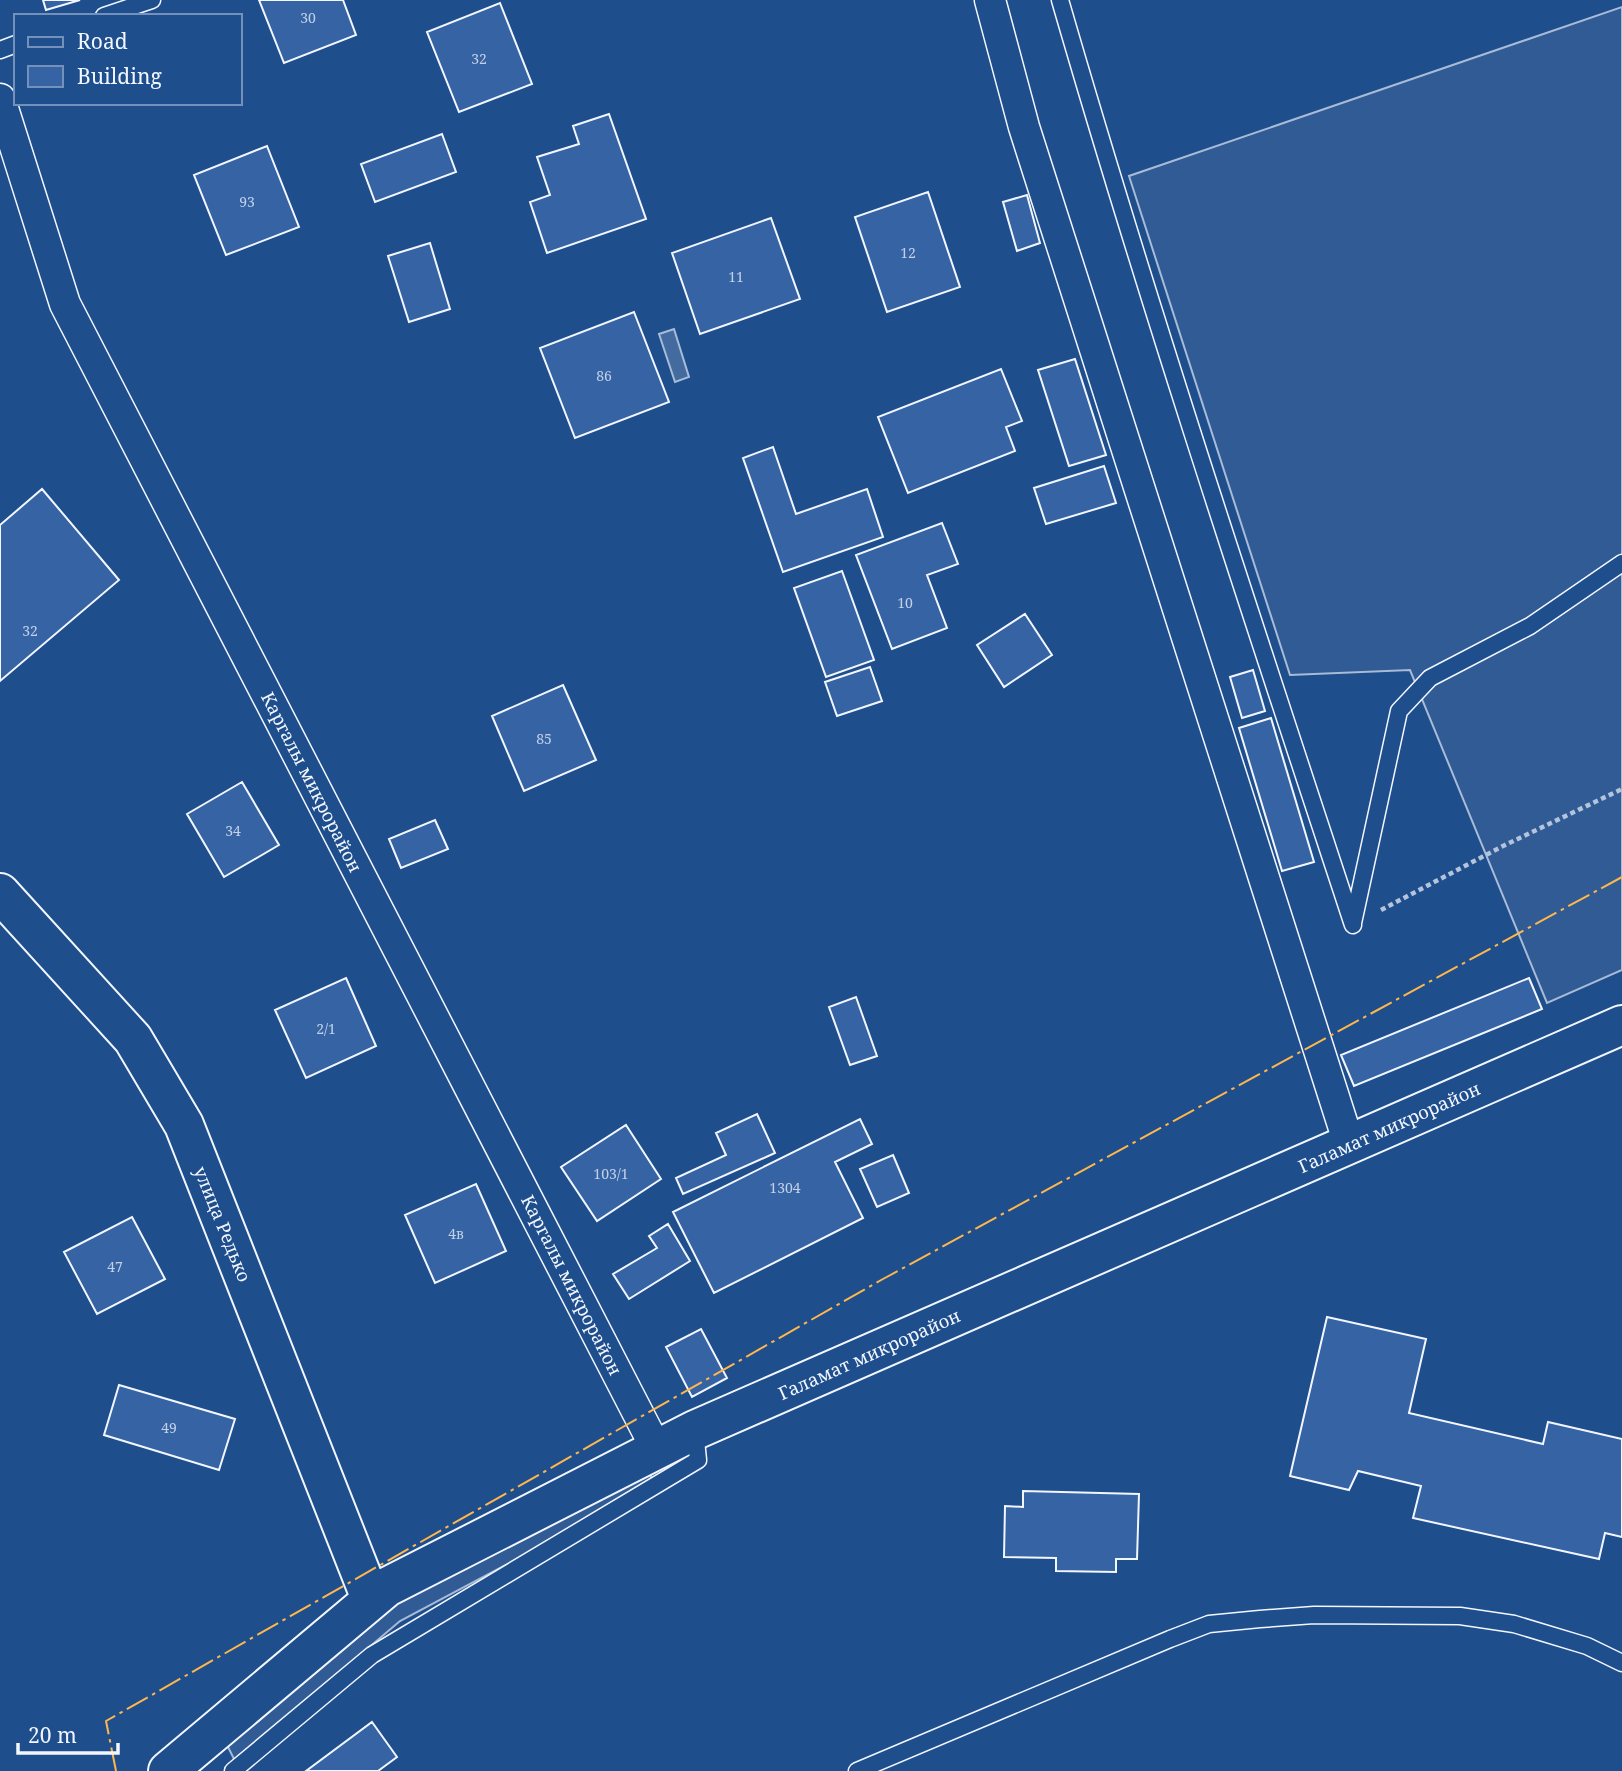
<svg xmlns="http://www.w3.org/2000/svg" width="1622" height="1771" font-family="'Noto Serif',serif">
<style>
.built{fill:#305b95;stroke:#a8bbd7;stroke-width:2}
.water{fill:#446ba0;stroke:#a8bbd7;stroke-width:2}
.building{fill:#3563a3;stroke:#f2f6ff;stroke-width:2}
.lines{fill:none;stroke-linecap:round;stroke-linejoin:round}
.lane-casing{stroke:#f2f6ff;stroke-width:19}
.street-casing{stroke:#f2f6ff;stroke-width:33}
.secondary-casing{stroke:#f2f6ff;stroke-width:42}
.path{stroke:#b3c4dc;stroke-width:4.5;stroke-dasharray:5 3.5;stroke-linecap:butt}
.lane{stroke:#1f4e8c;stroke-width:16}
.street{stroke:#1f4e8c;stroke-width:30}
.secondary{stroke:#1f4e8c;stroke-width:38}
.power{stroke:#ffb74d;stroke-width:2;stroke-dasharray:24 5 3.5 5;stroke-linecap:butt}
.labels{text-anchor:middle;dominant-baseline:central;stroke-width:5;stroke-linejoin:round;paint-order:stroke}
.number-label{font-size:14px;fill:#c3d1e8}
.street-label{font-size:18px;fill:#f2f6ff;stroke:#1f4e8c}
</style>
<rect width="100%" height="100%" fill="#1f4e8c"/>
<path class="built" d="M1622 7V970L1547 1003 1410 670 1290 675 1129 176Z
M648 1460 653 1487 400 1621 235 1761 226 1743 388 1599Z"/>
<path class="water" d="M674 329 689 377 675 382 659 334Z"/>
<path class="building" d="M43 0H80L46 10Z
M259 0H343L356 35 284 63Z
M500 3 532 84 459 112 427 32Z
M609 114 646 219 547 253 530 202 550 195 537 157 579 144 573 126Z
M442 134 456 172 375 202 361 164Z
M267 146 299 227 226 255 194 175Z
M928 192 960 287 887 312 855 217Z
M1027 195 1040 243 1017 251 1003 202Z
M771 218 800 299 700 334 672 253Z
M430 243 450 309 409 322 388 256Z
M634 312 669 402 575 438 540 348Z
M1075 359 1106 455 1069 466 1038 370Z
M1001 369 1022 421 1006 427 1015 451 908 493 878 417Z
M773 447 796 514 867 489 883 537 783 572 743 458Z
M1104 466 1116 503 1046 524 1034 488Z
M42 489 119 580 0 681V525Z
M942 523 958 564 927 575 947 628 892 649 856 555Z
M842 571 874 660 826 677 794 588Z
M1025 614 1052 655 1004 687 977 645Z
M870 667 882 701 837 716 825 682Z
M1253 670 1265 711 1242 718 1230 677Z
M563 685 596 760 524 791 492 716Z
M1271 718 1314 862 1282 871 1239 728Z
M242 782 279 845 224 877 187 814Z
M435 820 448 849 401 868 389 839Z
M346 978 376 1046 306 1078 275 1010Z
M1529 978 1542 1009 1354 1086 1341 1055Z
M856 997 877 1056 850 1065 829 1007Z
M757 1114 775 1153 683 1194 676 1178 726 1155 716 1133Z
M860 1119 872 1144 835 1162 863 1218 714 1293 673 1212Z
M626 1125 661 1179 597 1221 561 1167Z
M893 1155 909 1193 877 1207 860 1169Z
M476 1184 506 1251 435 1283 405 1215Z
M132 1217 165 1279 97 1314 64 1252Z
M668 1224 690 1261 629 1299 613 1274 657 1248 649 1236Z
M1327 1317 1426 1339 1409 1413 1543 1444 1548 1422 1622 1439V1537L1605 1533 1599 1559 1413 1518 1421 1486 1358 1471 1349 1490 1290 1476Z
M701 1329 727 1378 692 1397 666 1347Z
M119 1385 235 1419 219 1470 104 1435Z
M1023 1491 1139 1494 1137 1559H1116V1572L1056 1571V1558L1004 1557 1005 1506 1023 1507Z
M372 1722 397 1757 378 1771H306Z"/>
<g class="lines">
<defs>
<path id="lane" d="M1060 0C1150 311 1252 618 1353 925
M104 16 152 0
M0 50 16 44
M1353 923 1399 711 1430 678 1530 626 1622 563
M233 1771 372 1655 698 1460 695 1430
M857 1771 1170 1639 1209 1624 1260 1619 1314 1615 1460 1616 1514 1624 1587 1646 1622 1663"/>
<path id="street" d="M990 0 1024 127 1349 1144
M0 99 65 304 657 1450"/>
<path id="secondary" d="M0 893 133 1039 184 1125 371 1599
M168 1771 387 1587 695 1430 1622 1025"/>
</defs>
<use href="#lane" class="lane-casing"/>
<use href="#street" class="street-casing"/>
<use href="#secondary" class="secondary-casing"/>
<path class="path" d="M1381 910 1503 846 1622 789"/>
<use href="#lane" class="lane"/>
<use href="#street" class="street"/>
<use href="#secondary" class="secondary"/>
<path class="power" d="M116 1771 106 1721 883 1279 1622 877"/>
</g>
<g class="labels">
<g class="number-label">
<text x="308" y="17">30</text>
<text x="479" y="58">32</text>
<text x="247" y="201">93</text>
<text x="908" y="252">12</text>
<text x="736" y="276">11</text>
<text x="604" y="375">86</text>
<text x="905" y="602">10</text>
<text x="30" y="630">32</text>
<text x="544" y="738">85</text>
<text x="233" y="830">34</text>
<text x="326" y="1028">2/1</text>
<text x="611" y="1173">103/1</text>
<text x="785" y="1187">1304</text>
<text x="456" y="1233">4в</text>
<text x="115" y="1266">47</text>
<text x="169" y="1427">49</text>
</g>
<g class="street-label">
<text transform="translate(312 782) rotate(63)">Каргалы микрорайон</text>
<text transform="translate(1389 1127) rotate(-24)">Галамат микрорайон</text>
<text transform="translate(223 1224) rotate(68)">улица Редько</text>
<text transform="translate(572 1285) rotate(63)">Каргалы микрорайон</text>
<text transform="translate(869 1354) rotate(-24)">Галамат микрорайон</text>
</g>
</g>
<rect x="14" y="14" width="228" height="91" fill="#1f4e8c" stroke="#7391ba" stroke-width="2"/>
<rect x="28" y="37" width="35" height="10" fill="#1f4e8c" stroke="#7391ba" stroke-width="2"/>
<text x="77" y="49" font-size="21" fill="#f2f6ff">Road</text>
<rect x="28" y="66" width="35" height="21" fill="#3563a3" stroke="#7391ba" stroke-width="2"/>
<text x="77" y="84" font-size="21" fill="#f2f6ff">Building</text>
<path d="M18 1743v10h100v-10" fill="none" stroke="#f2f6ff" stroke-width="3.5"/>
<text x="28" y="1743" font-size="21" fill="#f2f6ff" stroke="#1f4e8c" stroke-width="5" paint-order="stroke">20 m</text>
</svg>
